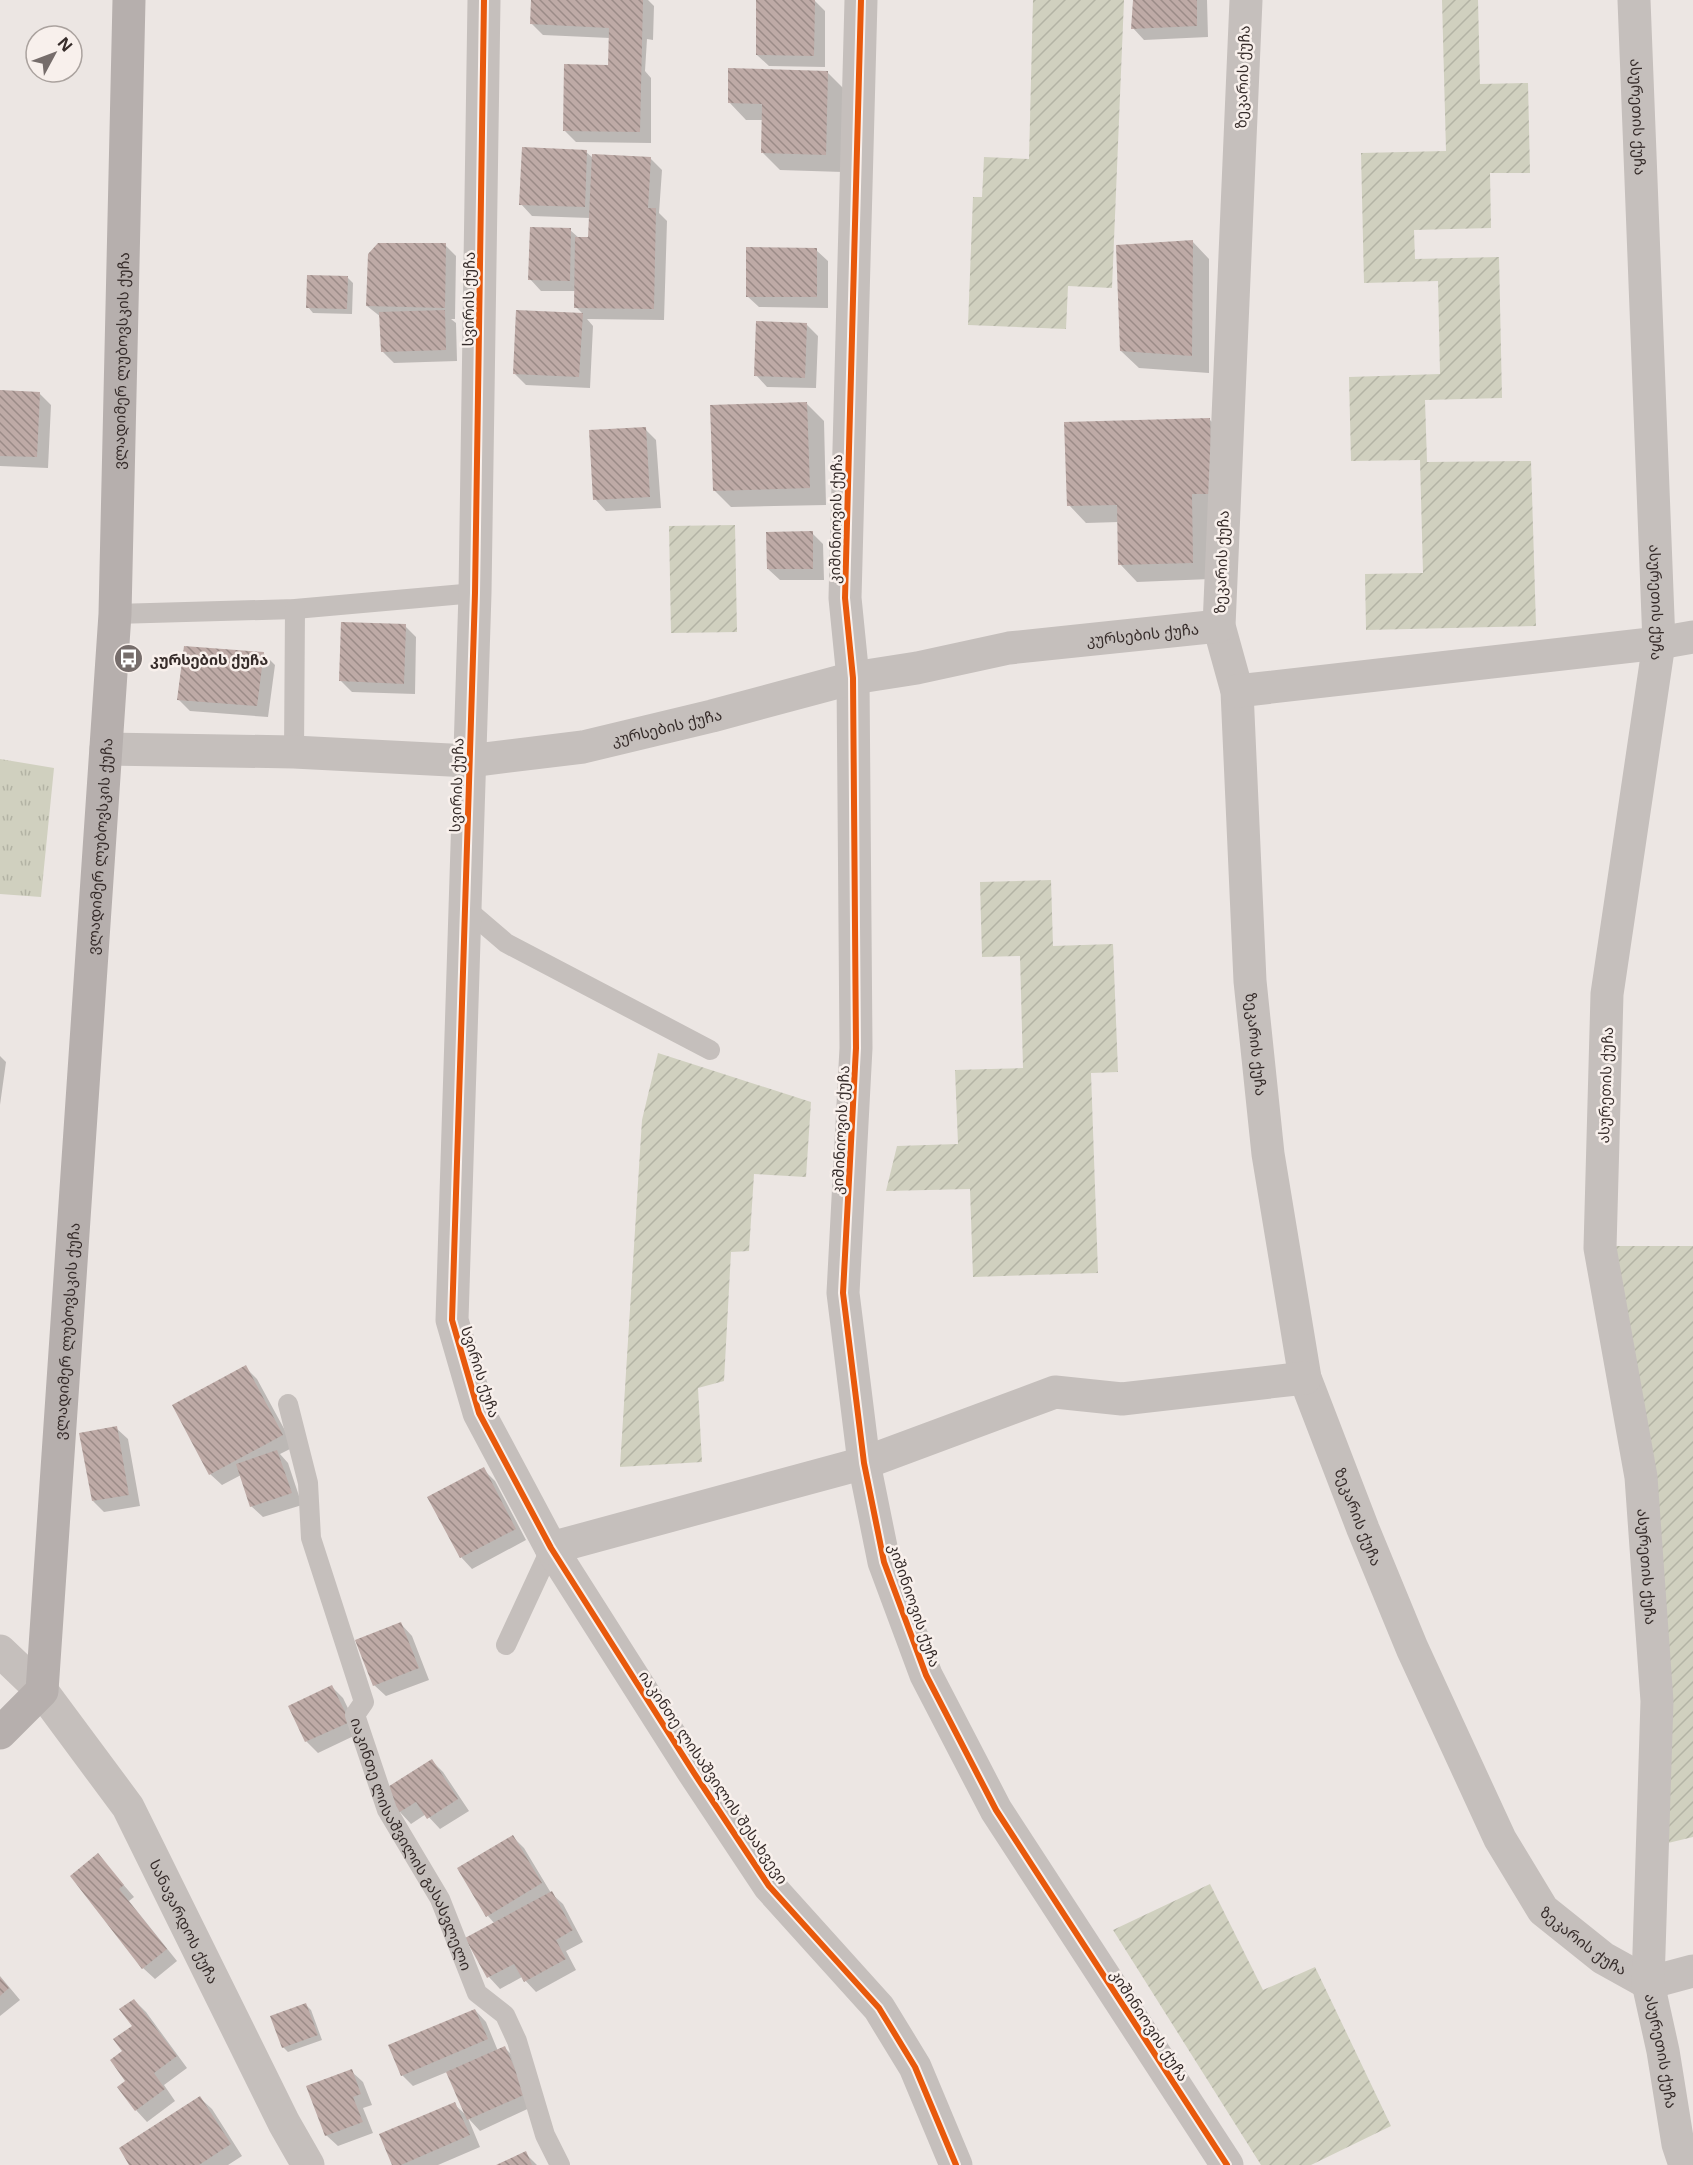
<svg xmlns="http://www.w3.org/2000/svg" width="1693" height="2165" font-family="'Open Sans','Noto Sans Georgian',sans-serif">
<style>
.grass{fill:url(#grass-tufts)}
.garden{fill:url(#garden-furrows)}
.shadow{fill:#0003}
.building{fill:url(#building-back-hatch)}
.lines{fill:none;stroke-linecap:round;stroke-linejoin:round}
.lane{stroke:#c5bfbc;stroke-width:20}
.street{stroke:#c5bfbc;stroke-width:33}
.secondary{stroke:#b6afad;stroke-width:33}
.cycleway-casing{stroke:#f8f0ec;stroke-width:10}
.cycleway{stroke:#e8590c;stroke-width:6}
.labels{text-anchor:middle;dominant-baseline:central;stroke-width:5;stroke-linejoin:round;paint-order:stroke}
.street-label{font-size:15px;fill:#362c2a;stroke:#f8f0ec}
.poi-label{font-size:15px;font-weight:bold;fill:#362c2a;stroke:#f8f0ec;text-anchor:start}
</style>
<defs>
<pattern id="grass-tufts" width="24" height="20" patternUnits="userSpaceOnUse" patternTransform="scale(1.5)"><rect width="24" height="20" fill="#d0d0bf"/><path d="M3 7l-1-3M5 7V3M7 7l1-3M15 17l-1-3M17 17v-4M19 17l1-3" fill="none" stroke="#b3b3a4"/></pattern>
<pattern id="garden-furrows" width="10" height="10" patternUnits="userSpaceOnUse" patternTransform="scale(1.5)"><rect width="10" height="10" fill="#d0d0bf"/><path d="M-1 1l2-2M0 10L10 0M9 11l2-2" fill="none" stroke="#b3b3a4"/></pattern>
<pattern id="building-back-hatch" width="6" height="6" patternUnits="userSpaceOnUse" patternTransform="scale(1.5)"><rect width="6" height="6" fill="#beaaa6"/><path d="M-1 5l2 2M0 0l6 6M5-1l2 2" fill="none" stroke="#9b8b87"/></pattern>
</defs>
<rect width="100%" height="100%" fill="#ece6e3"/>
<path class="grass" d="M0 759 54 768 41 897 0 894Z"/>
<path class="garden" d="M1033 0H1124L1112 288 1068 286 1066 329 968 325 973 197H982L984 157 1029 159Z
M1442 0H1478L1480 84 1528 83 1530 173H1490L1491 228 1414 230 1415 259 1499 257 1502 398 1425 400 1427 462 1531 461 1536 626 1366 630 1365 574 1423 573 1420 460 1351 461 1349 377 1440 374 1438 281 1364 283 1361 153 1446 151Z
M735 525 737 632 671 633 669 526Z
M1051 880 1053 946 1113 944 1118 1072 1091 1073 1098 1273 973 1277 970 1189 886 1191 897 1146 958 1144 955 1070 1023 1068 1020 956 982 957 980 882Z
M658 1053 811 1102 806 1177 754 1174 749 1251 731 1252 724 1381 698 1388 702 1462 620 1467 642 1120Z
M1611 1246H1693V1837L1668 1843Z
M1210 1884 1263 1990 1315 1967 1391 2126 1311 2165H1261L1113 1930Z"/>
<path class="shadow" d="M533 0H648L654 6 653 40 647 39 645 71 651 78V143L576 142 564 130 612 66 610 38 543 35 531 23Z
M758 0H814L825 11V67L769 66 757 55Z
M1135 0H1207L1208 37 1144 40 1133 28Z
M827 72 845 90 843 172 780 170 763 153 764 120H746L729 102Z
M586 152 593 158H650L662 170 659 213 667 221 664 320 587 319 593 326 590 388 526 385 514 373 583 314 576 307V291H541L530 279 570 230 579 238H589L590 218 532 216 521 204Z
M1192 241 1209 259V373L1139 368 1121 351Z
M445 245 456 256 455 319H451L456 323 457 361 394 363 382 351 381 317 367 306Z
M816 250 828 261V308L759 307 747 296Z
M348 278 353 283 352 314 313 313 308 307Z
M807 325 818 336 816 388 767 387 756 375Z
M0 392 39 393 51 405 48 468 0 466Z
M807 404 824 421 826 505 731 507 714 490Z
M1209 419 1227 437 1210 579 1137 582 1120 564 1119 522 1086 523 1069 505Z
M645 429 656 440 661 508 606 511 595 499Z
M812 533 823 544 824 580H780L768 569Z
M405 626 416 637 415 694 352 692 341 681Z
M263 653 275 665 268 717 190 711 179 700Z
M0 1056 6 1062 0 1105Z
M245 1367 257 1379 294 1447 280 1454 288 1463 302 1505 263 1517 251 1506 241 1475 222 1485 210 1474Z
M116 1428 128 1439 140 1506 104 1512 93 1501Z
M483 1469 495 1481 526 1540 472 1569 461 1557Z
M401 1624 412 1636 429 1680 386 1696 374 1685Z
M332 1687 343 1698 360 1733 318 1753 306 1741Z
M432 1761 443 1772 469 1811 440 1829 426 1814 411 1824 400 1812 385 1790Z
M513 1837 524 1848 551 1893 563 1904 583 1942 566 1951 576 1970 536 1992 522 1977 500 1989 489 1977 467 1939 495 1924 488 1916Z
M98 1855 134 1897 129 1901 177 1961 155 1979 143 1968Z
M0 1976 20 2000 0 2016Z
M134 2000 146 2012 187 2068 164 2085 175 2101 147 2122 136 2110 127 2082 124 2052 134 2026Z
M305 2004 311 2010 322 2040 288 2052 283 2047Z
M475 2010 486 2022 498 2051 505 2048 516 2059 536 2105 480 2131 468 2118 480 2147 438 2165H393L454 2104 467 2116 447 2072 413 2086 402 2075Z
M351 2071 363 2082 372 2105 363 2108 373 2133 338 2146 326 2135Z
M200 2098 212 2109 242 2156 228 2165H131Z
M525 2153 537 2165H500Z"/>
<path class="building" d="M531 0H643L640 132 563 131 564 64 608 65 609 28 530 24Z
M756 0H815L814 56 756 55Z
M1133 0H1197V26L1131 29Z
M728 68 828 71 826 155 761 153 762 104 728 103Z
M522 147 587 150 585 207 519 205Z
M592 154 651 157 648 208H656L654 309 574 308 575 237H588Z
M530 227 571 228 570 281 528 280Z
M1193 240 1192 356 1120 351 1116 245Z
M378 243H446L445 308 366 306 368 254Z
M746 247 817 248V297H746Z
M307 275 348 276 347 309 306 308Z
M445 310 446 350 381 352 379 312Z
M516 310 583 313 579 377 513 374Z
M756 321 807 323 805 378 754 376Z
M0 390 40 392 37 457 0 456Z
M807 402 810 488 713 491 710 405Z
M1210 418 1212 494H1192L1193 563 1118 565 1117 505 1067 506 1064 422Z
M646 427 650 497 593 500 589 430Z
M813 531V569H767L766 532Z
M341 622 406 624 404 684 339 681Z
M184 646 264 652 257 706 177 700Z
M246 1365 283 1435 209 1475 172 1405Z
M117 1426 129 1495 92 1501 79 1433Z
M277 1450 292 1493 250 1507 236 1464Z
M484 1467 516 1529 460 1558 427 1497Z
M401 1622 419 1668 373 1686 355 1640Z
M332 1685 350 1722 305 1742 288 1706Z
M432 1759 458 1799 427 1819 416 1802 398 1813 383 1790Z
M513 1835 542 1883 486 1917 457 1868Z
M98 1853 124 1885 119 1889 167 1949 142 1969 70 1876Z
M552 1891 573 1930 556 1940 566 1959 524 1982 514 1964 487 1978 465 1938Z
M0 1977 9 1988 0 1996Z
M134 1999 177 2056 154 2073 165 2089 135 2111 117 2087 125 2081 110 2060 122 2051 113 2039 132 2026 119 2009Z
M306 2003 318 2035 282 2048 270 2016Z
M475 2009 488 2039 401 2076 388 2045Z
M505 2046 526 2094 467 2120 446 2072Z
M352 2069 361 2094 353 2097 363 2122 325 2136 306 2086Z
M200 2096 231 2144 199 2165H129L119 2148Z
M455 2102 470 2135 401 2165H392L379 2134Z
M526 2151 532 2165H496Z"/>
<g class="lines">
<g class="lane">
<path d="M115 614 295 609 475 593"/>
<path d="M294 752 295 609"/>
<path d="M464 907 506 943 710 1050"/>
<path id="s1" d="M288 1404 308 1483 311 1538 364 1702 355 1715 387 1810 440 1899 477 1993 505 2015 517 2041 545 2135 560 2165"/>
<path d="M506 1645 551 1548"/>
</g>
<g class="street">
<path d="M484 0 475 593 452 1320 479 1413 551 1548 694 1773 769 1886 879 2008 915 2067 956 2165"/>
<path d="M861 0 845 598 853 678 856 1048 843 1293 864 1463 884 1562 926 1675 996 1810 1227 2165"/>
<path id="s2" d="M1246 0 1219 626 1237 691 1250 981 1268 1154 1305 1378 1363 1529 1412 1648 1500 1839 1543 1910 1603 1958 1648 1983 1693 1971"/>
<path id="s3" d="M1634 0 1659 643 1607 994 1600 1248 1641 1477 1657 1701 1648 1983 1663 2051 1678 2144 1685 2165"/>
<path d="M1237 691 1659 643 1693 637"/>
<path id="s4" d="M106 749 294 752 469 761 583 747 712 716 853 678 917 668 1009 648 1219 626"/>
<path d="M551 1548 864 1463 1055 1392 1122 1399 1305 1378"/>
<path id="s5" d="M0 1651 42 1691 128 1807 284 2123 308 2165"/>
</g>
<path class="secondary" id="s6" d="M0 1733 42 1691 115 614 129 0"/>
<defs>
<path id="cycleway" d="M484 0 475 593 452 1320 479 1413 551 1548 694 1773 769 1886 879 2008 915 2067 956 2165
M861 0 845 598 853 678 856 1048 843 1293 864 1463 884 1562 926 1675 996 1810 1227 2165"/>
</defs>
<use href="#cycleway" class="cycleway-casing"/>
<use href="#cycleway" class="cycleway"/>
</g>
<defs>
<symbol id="bus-disc" viewBox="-11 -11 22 22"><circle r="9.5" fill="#766d6b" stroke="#f8f0ec"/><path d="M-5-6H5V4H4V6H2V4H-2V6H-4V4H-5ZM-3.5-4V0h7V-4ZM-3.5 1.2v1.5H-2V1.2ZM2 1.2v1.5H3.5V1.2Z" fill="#fff"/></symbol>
</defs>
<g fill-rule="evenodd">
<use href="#bus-disc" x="112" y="642" width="33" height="33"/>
</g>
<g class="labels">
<g class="street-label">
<text transform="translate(1242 77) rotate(-88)">ზეკარის ქუჩა</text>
<text stroke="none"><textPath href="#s3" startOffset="117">ასურეთის ქუჩა</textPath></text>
<text transform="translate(468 299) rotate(-89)">სვირის ქუჩა</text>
<text stroke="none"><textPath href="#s6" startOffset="1392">ვლადიმერ ლუბოვსკის ქუჩა</textPath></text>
<text transform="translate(835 519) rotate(-89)">კიშინიოვის ქუჩა</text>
<text transform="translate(1221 562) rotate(-88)">ზეკარის ქუჩა</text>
<text stroke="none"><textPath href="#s3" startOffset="603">ასურეთის ქუჩა</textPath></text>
<text stroke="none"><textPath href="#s4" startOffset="1050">კურსების ქუჩა</textPath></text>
<text stroke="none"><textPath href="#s4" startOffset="564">კურსების ქუჩა</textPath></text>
<text transform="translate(456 785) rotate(-88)">სვირის ქუჩა</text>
<text stroke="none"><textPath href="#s6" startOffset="906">ვლადიმერ ლუბოვსკის ქუჩა</textPath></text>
<text stroke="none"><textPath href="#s2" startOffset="1048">ზეკარის ქუჩა</textPath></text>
<text transform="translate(1605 1085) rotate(-88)">ასურეთის ქუჩა</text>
<text transform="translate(840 1130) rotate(-87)">კიშინიოვის ქუჩა</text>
<text stroke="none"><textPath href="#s6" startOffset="420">ვლადიმერ ლუბოვსკის ქუჩა</textPath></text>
<text transform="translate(481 1372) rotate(72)">სვირის ქუჩა</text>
<text stroke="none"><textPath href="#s2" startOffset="1534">ზეკარის ქუჩა</textPath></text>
<text stroke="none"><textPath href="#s3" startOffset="1575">ასურეთის ქუჩა</textPath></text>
<text transform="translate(915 1605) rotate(71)">კიშინიოვის ქუჩა</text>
<text transform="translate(714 1777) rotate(56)">იაკინთე ლისაშვილის შესახვევი</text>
<text stroke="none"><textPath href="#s1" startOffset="466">იაკინთე ლისაშვილის გასასვლელი</textPath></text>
<text stroke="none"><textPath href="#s5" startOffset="330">სანავარდოს ქუჩა</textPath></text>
<text stroke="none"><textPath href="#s2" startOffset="2020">ზეკარის ქუჩა</textPath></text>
<text transform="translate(1150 2025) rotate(57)">კიშინიოვის ქუჩა</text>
<text stroke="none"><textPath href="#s3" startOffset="2061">ასურეთის ქუჩა</textPath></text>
</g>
<g class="poi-label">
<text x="150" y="659">კურსების ქუჩა</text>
</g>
</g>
<g transform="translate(54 54) rotate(49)"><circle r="28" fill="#f8f0ec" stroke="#aaa29e" stroke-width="1.5"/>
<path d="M0-4.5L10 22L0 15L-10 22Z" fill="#766d6b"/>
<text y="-9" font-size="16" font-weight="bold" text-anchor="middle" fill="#362c2a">N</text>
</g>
</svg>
